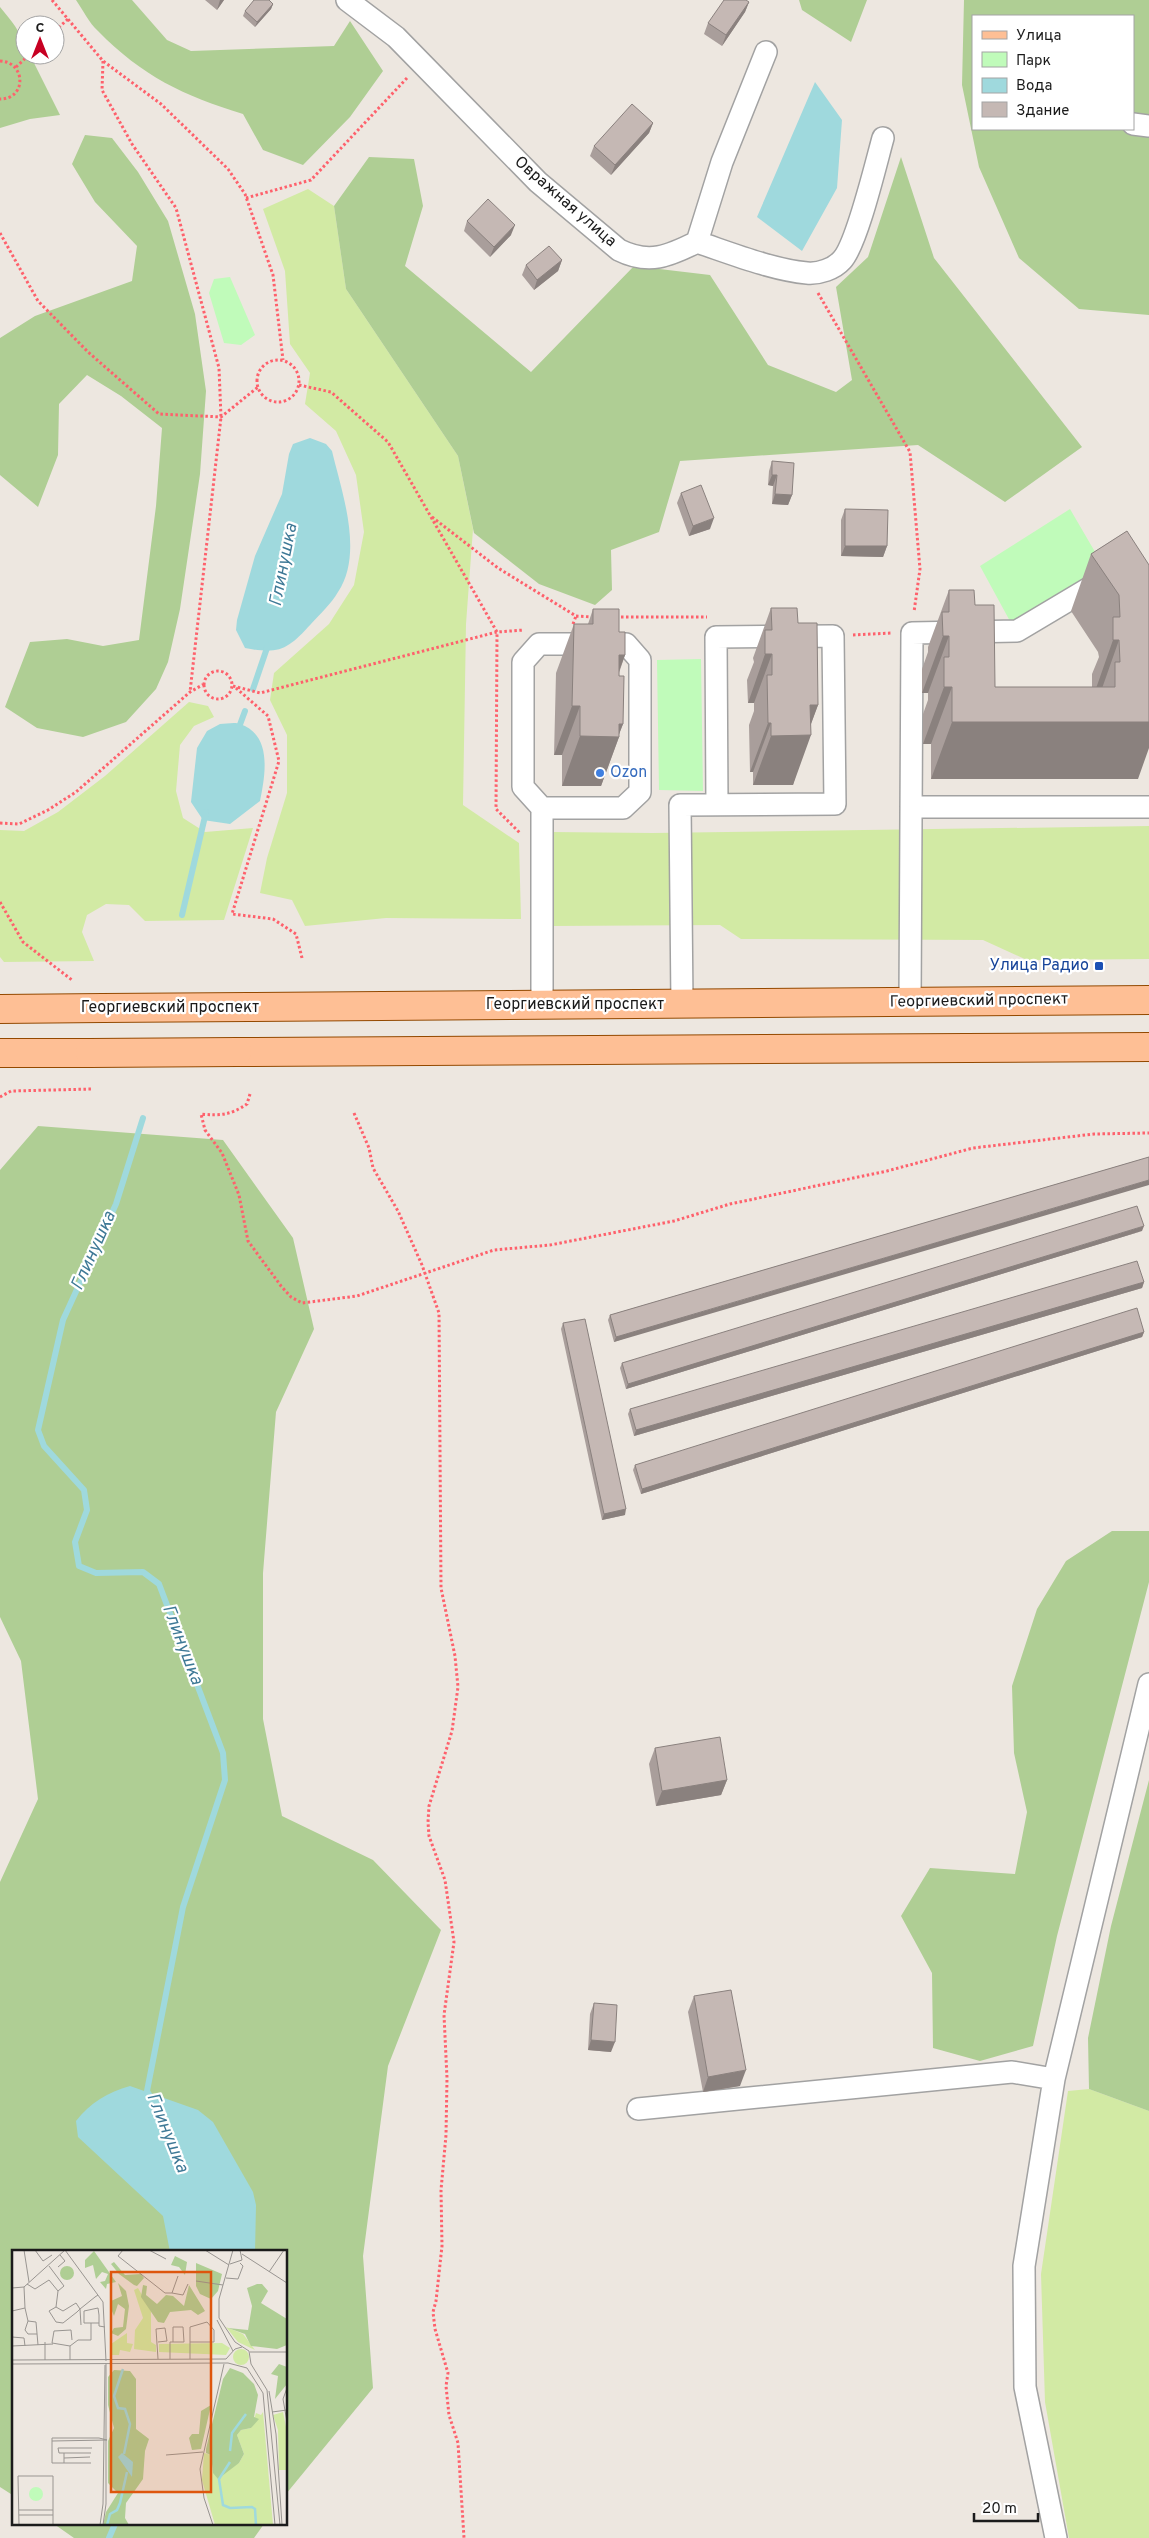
<svg xmlns="http://www.w3.org/2000/svg" width="1149" height="2538" font-family="Overpass,sans-serif">
<style>
.grass{fill:#d2eaa4}
.forest{fill:#afce94;fill-rule:evenodd}
.park{fill:#c0fbba}
.water{fill:#9fd9dd}
.lines{fill:none;stroke-linecap:round;stroke-linejoin:round}
.stream{stroke:#9fd9dd;stroke-width:6}
.minor-casing{stroke:#a2a2a2;stroke-width:24}
.major-casing{stroke:#934900;stroke-width:30}
.path{stroke:#fe616c;stroke-width:3;stroke-dasharray:2.5 2.5;stroke-linecap:butt}
.minor{stroke:#fff;stroke-width:21}
.major{stroke:#febf95;stroke-width:28}
.major-bridge-casing{stroke:#934900;stroke-width:30;stroke-linecap:butt}
.major-bridge{stroke:#febf95;stroke-width:28}
.wall{fill:#a99e9b}
.shaded-wall{fill:#8a817e}
.building{fill:#c5b8b4;stroke:#8a817e}
.shop-dot{fill:#3f7fe0;stroke:#fff;stroke-width:2}
.transit-dot{fill:#1a4fb4;stroke:#fff;stroke-width:2}
.labels{text-anchor:middle;dominant-baseline:central;stroke-width:4.5;stroke-linejoin:round;paint-order:stroke}
.street-label{font-size:16px;fill:#1b1b1b;stroke:#fff}
.shop-label{font-size:16px;fill:#366cbe;stroke:#fff;text-anchor:start}
.transit-label{font-size:16px;fill:#164399;stroke:#fff;text-anchor:end}
.water-label{font-size:18px;font-style:italic;fill:#3e7996;stroke:#fff}
.inset-river{fill:none;stroke:#9fd9dd;stroke-width:2.5}
.inset-road{fill:none;stroke:#999591;stroke-width:1}
.view{fill:#de560d;fill-opacity:0.15;stroke:#de560d;stroke-width:2.5}
.inset-edge{fill:none;stroke:#1b1b1b;stroke-width:2.5}
</style>
<rect width="100%" height="100%" fill="#ede7e0"/>
<path class="grass" d="M308 189 334 206 346 289 458 456 473 529 466 624 463 805 519 843 521 919 386 918 305 926 292 900 260 893 267 858 287 793V735L270 700 274 673 329 624 354 585 364 532 356 475 336 431 305 404 310 373 290 344 285 271 263 209Z
M189 702 208 706 214 717 194 726 180 745 176 791 183 818 205 832 253 828 224 920 145 921 129 905 106 904 87 915 82 932 94 961 4 962 0 957V830L24 831 58 812 105 776Z
M1149 826V959L1027 960 983 940 741 939 720 925 552 926 551 832 653 833Z
M1089 2089 1149 2111V2538H1069L1045 2402 1041 2274 1068 2091Z"/>
<path class="forest" d="M76 0H132L167 40 191 51 334 46 350 21 383 71 350 117 303 165 263 150 243 114C184 96 142 76 98 31 89 23 83 10 76 0Z
M799 0H867L851 42 802 10Z
M964 0H1149V315L1079 309 1019 258 979 167 962 85ZM973 16H1133V129H973Z
M0 7C12 22 25 35 25 55H30L60 115 30 119 0 128Z
M85 135 112 138 138 172 168 221 195 314 206 391 200 474 180 609 168 662 156 689 126 722 83 737 37 728 5 707 30 642 67 639 103 646 139 640 156 506 162 428 121 396 87 375 59 404 58 455 38 507 0 475V338L35 316 132 281 137 246 95 202 72 164Z
M369 157 414 159 423 206 405 266 531 372 634 266 710 275 768 365 836 392 852 380 836 287 868 257 901 157 934 258 1082 447 1005 502 918 445 680 461 659 532 611 550 612 590 595 605 539 584 474 533 458 456 346 289 334 206Z
M38 1126 223 1140 293 1238 314 1329 276 1412 263 1573V1719L282 1816 373 1860 441 1930 388 2066 363 2256 373 2388 286 2494V2252H14V2496L0 2487V1882L38 1799 21 1661 0 1617V1170Z
M1112 1531H1149V1582L1057 1936 1033 2046 980 2061 933 2048 932 1973 901 1916 930 1868 1015 1874 1027 1812 1014 1753 1012 1686 1037 1609 1066 1561Z
M1149 1780V2111L1089 2089 1088 2038 1111 1926Z
M54 2524H264L254 2538H74Z"/>
<path class="park" d="M230 277 255 335 241 345 224 343 209 293 214 279Z
M1070 509 1105 569 1011 623 980 566Z
M701 659 703 791 659 790 657 660Z"/>
<path class="water" d="M815 82 842 120 837 188 802 251 757 217Z
M310 438 326 444 332 451C342 493 364 553 338 592 331 604 320 614 311 624 288 649 280 655 245 648L236 630 237 620 255 556 282 494 289 454 293 444Z
M220 724C226 724 235 722 240 724 273 735 265 776 260 801L230 824 203 820 191 802 197 748 207 731Z
M130 2086 198 2110 213 2122 253 2192 256 2205 255 2252H170L163 2216 78 2137 76 2121C90 2103 108 2092 130 2086Z"/>
<g class="lines">
<path class="stream" d="M253 689 268 645
M238 730 245 711
M182 915 206 812
M143 1118 116 1204 63 1320 38 1430 44 1446 84 1490 87 1510 75 1542 79 1566 96 1573 143 1572 159 1584 223 1753 225 1780 183 1907 147 2091 151 2098
M109 2538 115 2524"/>
<defs>
<path id="minor" d="M347 0 396 37 538 182 619 250C649 265 669 256 697 242L722 162 766 52
M1133 124 1149 126
M697 242C730 253 773 270 807 273 819 274 834 269 842 260 857 244 876 163 883 138
M911 807H1149
M542 808H623L640 792V660L626 644H539L523 662V787L542 808V1005
M910 1002 912 633 1017 631 1101 581
M682 1004 680 805 835 804 833 636 716 637 717 805
M638 2109 1012 2072 1054 2079
M1056 2538 1025 2387 1024 2266 1054 2079 1149 1684"/>
<path id="major" d="M248 1007 1149 1000
M0 1009 103 1008
M237 1052 1149 1047
M0 1053H90"/>
</defs>
<use href="#minor" class="minor-casing"/>
<use href="#major" class="major-casing"/>
<path class="path" d="M52 0 103 61 161 104 228 169 245 194 273 275 283 360
M55 31 68 19
M0 61C26 62 27 99 0 99
M103 61 102 90 132 144 176 208 219 368 221 417 190 692
M16 67 29 55
M246 198 311 180 407 78
M0 233 38 301 88 352 159 414 221 417 258 387
M818 293 910 452 920 569 914 612
M257 381a21 21 0 1 1 42 0a21 21 0 1 1-42 0Z
M299 385 331 392 388 442 497 632 496 809 521 834
M432 517 498 568 576 616 592 617
M616 617H707
M573 624 576 616
M853 635 892 633
M204 685a14 14 0 1 1 28 0a14 14 0 1 1-28 0Z
M233 686 260 693 497 632 524 630
M236 688 268 716 279 761 232 914 273 919 296 934 302 958
M0 823 19 824 48 810 76 792 190 692 204 684
M0 902 23 942 72 980
M250 1094 247 1104C231 1115 220 1116 201 1114L205 1130 222 1153 239 1195 248 1241 281 1286 291 1297 302 1303 357 1296 494 1250 550 1245 674 1221 730 1204 887 1171 973 1148 1094 1134 1149 1133
M0 1097 11 1091 92 1089
M354 1113 369 1148 373 1168 398 1211 422 1265 439 1313 441 1588 455 1656 458 1687 452 1731 429 1806 428 1822 429 1836 445 1880 454 1942 444 2015 447 2078 446 2135 441 2190 442 2246 436 2301 433 2312 435 2329 448 2373 446 2386 449 2415 458 2443 464 2538"/>
<use href="#minor" class="minor"/>
<use href="#major" class="major"/>
<defs>
<path id="major-bridge" d="M103 1008 248 1007
M90 1053 237 1052"/>
</defs>
<use href="#major-bridge" class="major-bridge-casing"/>
<use href="#major-bridge" class="major-bridge"/>
</g>
<path class="wall" d="M205 0H224L217 10Z
M749 2 745 12 722 46 704 34 708 23Z
M273 4 271 9 255 27 243 16 245 11Z
M653 123 649 133 611 175 590 156 594 146Z
M467 221 511 235 490 257 464 231Z
M562 260 558 271 534 290 522 275 526 265Z
M772 461 792 495 788 505 772 504 773 486 768 485 769 471Z
M681 493 710 529 689 536 677 503Z
M845 509 887 546 883 557 841 556V520Z
M1127 531 1138 779H931V744H923V714L928 700V693H922V669L928 652V647L949 590 975 605 995 687H1092V674L1099 657 1098 652 1071 611 1091 554Z
M771 608 798 623 818 705 810 726 793 785H753V772H750L749 725 754 711V703H748L747 680 754 662 753 658Z
M593 609 619 632 625 655 619 673 623 724 619 734V737L601 786H562V755H554L556 673 574 624H588Z
M1149 1157 614 1342 608 1320 610 1315Z
M1142 1231 626 1389 620 1368 622 1363Z
M1144 1282 1142 1288 634 1436 628 1414 630 1409Z
M563 1323 625 1515 602 1520 561 1329Z
M1144 1332 1142 1337 641 1494 633 1470 635 1465Z
M655 1748 727 1780 721 1795 656 1806 649 1764Z
M694 1996 740 2086 703 2092 688 2012Z
M594 2003 611 2052 588 2050 590 2014Z"/>
<path class="shaded-wall" d="M220 0H224L217 10Z
M749 2 745 12 722 46 726 35Z
M273 4 271 9 255 27 257 22Z
M653 123 649 133 611 175 615 165Z
M515 225 511 235 490 257 494 247Z
M562 260 558 271 534 290 537 280Z
M772 475H777L773 486 768 485Z
M775 494 792 495 788 505 772 504Z
M714 518 710 529 689 536 693 526Z
M845 546H887L883 557 841 556Z
M943 636H949L928 693H922Z
M1113 640H1119L1099 697H1093Z
M765 654H772L754 703H748Z
M619 655H625L607 704Z
M944 687H952L931 744H923Z
M810 705H818L807 735H811L793 785H753L771 736Z
M572 706H580L562 755H554Z
M1149 716V748L1138 779H931L952 722Z
M768 723H771L753 772H750Z
M619 724H623L618 737H619L601 786H562L580 736Z
M1149 1180V1185L614 1342 616 1337Z
M1144 1226 1142 1231 626 1389 628 1384Z
M1144 1282 1142 1288 634 1436 636 1430Z
M1144 1332 1142 1337 641 1494 642 1489Z
M626 1509 625 1515 602 1520 604 1514Z
M727 1780 721 1795 656 1806 662 1791Z
M591 2040 615 2042 611 2052 588 2050Z
M746 2070 740 2086 703 2092 708 2077Z"/>
<path class="building" d="M254 0H269L273 4 257 22 245 11Z
M724 0H746L749 2 726 35 708 23Z
M632 104 653 123 615 165 594 146Z
M488 199 515 225 494 247 467 221Z
M549 246 562 260 537 280 526 265Z
M772 461 794 463 792 495 775 494 777 475H772Z
M701 485 714 518 693 526 681 493Z
M845 509 888 510 887 546H845Z
M1127 531 1149 565V722H952V687H944V657H949V636H943L942 612H949V590H974L975 605H994L995 687H1115V662H1120L1119 640H1113V617H1120L1119 595 1091 554Z
M771 608H797L798 623H817L818 705H810L811 735 771 736V723H768L767 675H772V654H765V630H772Z
M593 609H619V632H625V655H619V676H624L623 724H619V737L580 736V706H572L574 624H593Z
M1149 1157V1180L616 1337 610 1315Z
M1137 1206 1144 1226 628 1384 622 1363Z
M1137 1261 1144 1282 636 1430 630 1409Z
M1137 1308 1144 1332 642 1489 635 1465Z
M585 1319 626 1509 604 1514 563 1323Z
M720 1737 727 1780 662 1791 655 1748Z
M731 1990 746 2070 708 2077 694 1996Z
M594 2003 617 2005 615 2042 591 2040Z"/>
<circle class="shop-dot" cx="600" cy="773" r="5"/>
<rect class="transit-dot" x="1094" y="961" width="10" height="10" rx="2.5"/>
<g class="labels">
<g class="street-label">
<text transform="translate(565 202) rotate(41)">Овражная улица</text>
<text transform="translate(979 1001) rotate(-1)">Георгиевский проспект</text>
<text x="575" y="1005">Георгиевский проспект</text>
<text x="170" y="1008">Георгиевский проспект</text>
</g>
<g class="shop-label">
<text x="610" y="773">Ozon</text>
</g>
<g class="transit-label">
<text x="1089" y="966">Улица Радио</text>
</g>
<g class="water-label">
<text transform="translate(284 565) rotate(-79)">Глинушка</text>
<text transform="translate(94 1251) rotate(-66)">Глинушка</text>
<text transform="translate(182 1645) rotate(69)">Глинушка</text>
<text transform="translate(167 2133) rotate(68)">Глинушка</text>
</g>
</g>
<g transform="translate(12 2250)">
<rect width="275" height="275" fill="#ede7e0"/>
<path d="M126 38 139 61V92L144 95V102L122 99 123 80 131 68 122 40ZM214 77 231 84 243 100 226 92ZM115 83V93L121 94 118 102 108 100 107 105H99V94ZM210 93 218 98 214 105 147 102V94ZM221 107a8 8 0 1 1 16 0a8 8 0 1 1-16 0ZM251 162 261 275H203L190 230 192 203 199 205 201 223 227 213 232 204 225 185 229 180 239 178 244 163 249 165ZM271 162 275 182V220H267L266 180 261 165Z" fill="#d2eaa4"/>
<path d="M82 1 104 32 95 34 94 39 88 32 93 31 96 24 90 22 84 29 81 15 73 18V10ZM163 6 175 12 173 25 167 17 159 15ZM102 12 113 25 129 24 132 28 125 36 122 35 107 24 99 14ZM184 13 210 24 206 41 199 49 188 44 184 36ZM48 23a7 7 0 1 1 14 0a7 7 0 1 1-14 0ZM106 33 114 41 117 56 114 79 106 86 99 83 102 78 111 77 113 59 106 54 102 66 98 56 99 51 110 46ZM245 34H250L256 41 249 53 275 69V95L265 99 239 96 233 84 216 78 236 80 240 56 235 38ZM131 35 135 36 134 45 145 54 154 45 161 46 172 56 177 35 193 61 186 65 179 60 158 62 152 73 146 72 129 47ZM267 114 275 117V134L263 149 266 126 259 124ZM218 118 231 123 242 134 246 145 242 167 247 169 239 178 229 180 225 185 232 204 227 213 206 229 201 223 199 205 194 203V199L211 129ZM102 120 118 121 124 129V179L137 189 133 201 131 229 114 253 113 268 117 275H91L94 262 106 243 96 233V191L102 178 96 155V127ZM199 155 189 199 180 200 177 188 180 184H187L189 161Z" fill="#afce94"/>
<path d="M17 244a7 7 0 1 1 14 0a7 7 0 1 1-14 0Z" fill="#c0fbba"/>
<path d="M110 203 121 212 120 227 106 207Z" fill="#9fd9dd"/>
<path class="inset-river" d="M111 119 102 146 106 158 113 159 118 174 112 204M218 201 220 183 234 164M218 212 207 229 211 255 218 258 240 257 243 259 244 275M95 275 98 264 105 260 108 253 115 222"/>
<path class="inset-road" d="M12 0 17 32M23 0 31 11 40 5M53 0 91 52 94 111M111 0 106 6 153 43H160L166 26M137 0 154 9M193 0 217 15M221 0 207 49V68L223 92 237 101 239 114 255 140 268 275M230 4 275 33M218 14 230 10 228 0M46 17 53 11 48 5M257 22 272 0M214 28 226 29 231 16 228 13M184 31 211 35M15 34 23 39 37 30 46 41 52 36 37 16M12 37 13 58M0 38 12 37 53 0M160 43 171 45 176 34M44 57 46 41M205 70 221 101M0 71V61L13 58 16 71M16 71 24 72 26 95M16 71 13 80 16 84H25M87 73H72V61L86 58 87 65V76L93 77M69 75 68 59 64 53 51 61 44 57 37 61 44 72 51 73 65 62 68 59 83 47 86 45M0 87 12 88 13 96M33 92V110M146 92 155 91 153 78 144 79 146 109M0 96 41 94M58 96 66 90H79V73M238 102H275M158 109V92H172L171 77H161V92M178 109V77L195 72 202 80V92H178M0 110 214 109 223 99 230 97M58 110V96L40 93 42 81 59 80 60 90M0 114 216 113 235 118 251 143 263 275M275 138 271 149 275 172M257 141 264 184 270 275M260 162 275 160M40 188H87L95 190 40 191ZM40 191V213H79M52 203H79M154 205 191 202M52 208 78 207M52 213V203H47L46 198H80M7 260H41M7 265H41M7 275 6 226H41V275M88 275 91 254 93 115M91 275 94 254V113M201 275 192 248 188 219 212 114"/>
<path class="view" d="M99 22H199V242H99Z"/>
<rect width="275" height="275" class="inset-edge"/>
</g>
<rect x="972" y="15" width="162" height="115" fill="#ffffff" stroke="#a4a4a4"/>
<rect x="982" y="31" width="25" height="8" fill="#febf95" stroke="#a4a4a4"/>
<text x="1016" y="40" font-size="15" fill="#1b1b1b">Улица</text>
<rect x="982" y="52" width="25" height="15" fill="#c0fbba" stroke="#a4a4a4"/>
<text x="1016" y="65" font-size="15" fill="#1b1b1b">Парк</text>
<rect x="982" y="78" width="25" height="15" fill="#9fd9dd" stroke="#a4a4a4"/>
<text x="1016" y="90" font-size="15" fill="#1b1b1b">Вода</text>
<rect x="982" y="102" width="25" height="15" fill="#c5b8b4" stroke="#a4a4a4"/>
<text x="1016" y="115" font-size="15" fill="#1b1b1b">Здание</text>
<g transform="translate(40 40)"><circle r="24" fill="#ffffff" stroke="#a4a4a4"/>
<path d="M0-4L9 19L0 12L-9 19Z" fill="#c70022"/>
<text y="-8" font-size="14" font-weight="bold" text-anchor="middle" fill="#1b1b1b">С</text>
</g>
<path d="M974 2513v8h64v-8" fill="none" stroke="#1b1b1b" stroke-width="2.5"/>
<text x="982" y="2513" font-size="15" fill="#1b1b1b" stroke="#ffffff" stroke-width="4" paint-order="stroke">20 m</text>
</svg>
